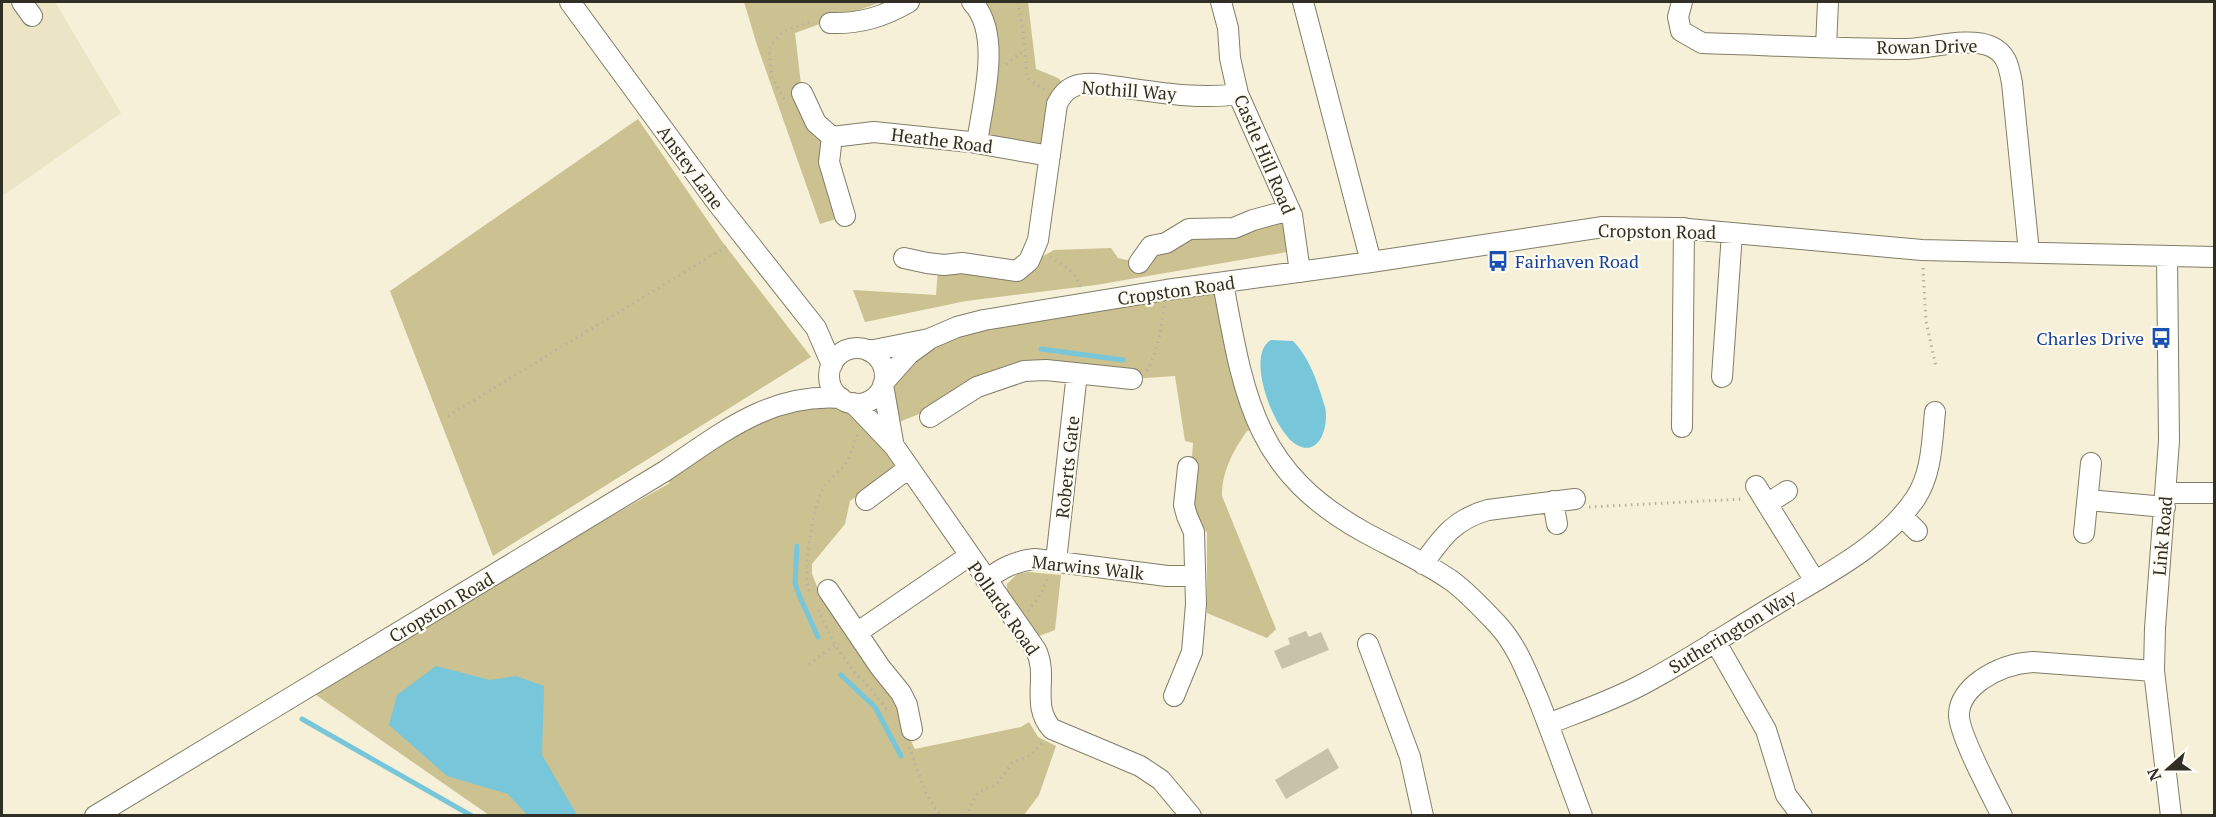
<svg xmlns="http://www.w3.org/2000/svg" width="2216" height="817" font-family="'PT Serif',serif">
<style>
.built{fill:#ebe5c5}
.green{fill:#cbc191}
.water{fill:#78c6d9}
.lines{fill:none;stroke-linecap:round;stroke-linejoin:round}
.stream{stroke:#78c6d9;stroke-width:5}
.building{fill:#c7c3ab}
.minor-casing{stroke:#827d67;stroke-width:22}
.path{stroke:#b7b39f;stroke-width:3;stroke-dasharray:1.5 4.5;stroke-linecap:butt}
.minor{stroke:#fff;stroke-width:20}
.labels{text-anchor:middle;dominant-baseline:central;stroke-width:4.5;stroke-linejoin:round;paint-order:stroke}
.street-label{font-size:18px;fill:#312f25;stroke:#fffdf3}
.transit-label{font-size:18px;fill:#164399;stroke:#fffdf3;text-anchor:start}
</style>
<rect width="100%" height="100%" fill="#f5f0d7"/>
<path class="built" d="M2 2H55L121 113 2 196Z"/>
<path class="green" d="M744 2H881L795 33 802 93 832 137 845 216 820 224 757 45Z
M982 2H1028L1036 69 1058 78 1068 88 1046 155 982 139Z
M638 119 721 240 811 357 493 556 390 291Z
M1282 212 1287 252 1096 285 966 301 865 322 853 290 936 295 938 270 1017 271 1054 250 1111 248 1118 258 1139 263 1151 246Z
M1223 283 1260 429 1247 431C1233 451 1222 471 1222 496L1276 629 1267 638 1207 613V533L1198 519 1193 506 1197 461 1192 457 1193 443 1185 441 1175 376 1132 379 1046 370V360L1029 362 929 410 889 426 884 382 929 339Z
M841 398 894 446 896 469 850 501 845 524 812 564V574L818 589 829 609 895 694 906 731 915 749 1021 727 1029 722 1038 737 1056 746 1039 795 1024 815H489L306 688 670 483 664 476 731 427Z
M1028 572 1061 575 1055 630 1039 636 1007 591V584L1017 574Z"/>
<path class="water" d="M1271 340 1293 341C1310 358 1318 384 1325 407 1329 423 1321 458 1297 445 1275 434 1244 355 1271 340Z
M436 666 490 680 516 676 544 686 542 755 577 815H527L508 794 447 776 389 725 397 695Z"/>
<g class="lines">
<path class="stream" d="M1041 349 1123 360
M797 546 795 583 799 595 818 637
M841 675 875 707 901 756
M302 719 472 816"/>
</g>
<path class="building" d="M1306 631 1309 637 1321 632 1329 650 1282 669 1274 651 1290 644 1288 638Z
M1328 748 1339 768 1286 799 1275 780Z"/>
<g class="lines">
<defs>
<path id="minor" d="M22 2 32 16
M570 2 718 204 816 328 832 365
M972 2C1003 34 982 104 977 143
M1221 2 1228 28 1230 58 1238 94 1292 215 1300 272
M1303 2 1371 262
M1682 2 1678 17 1681 31 1702 43C1770 45 1839 49 1908 49 1933 48 1967 37 1990 46 2007 53 2009 67 2012 83L2029 252
M830 23C860 24 883 17 909 2
M1826 47 1828 2
M802 93 816 123 832 137 829 162 845 216
M832 137 874 132 970 142 1050 156
M2167 256 2169 441 2155 628 2154 671 2171 816
M904 258 927 263 944 265 962 263 1017 271 1029 261 1038 240 1057 104C1066 86 1077 83 1096 84 1142 89 1192 101 1238 94
M1139 263 1151 246 1166 243 1189 229 1234 228 1253 220 1290 210
M1223 283C1244 397 1254 471 1364 532 1393 548 1425 562 1452 581 1468 593 1484 610 1498 625 1517 646 1526 671 1537 696 1553 736 1567 776 1582 816
M829 376a28 28 0 1 1 56 0a28 28 0 1 1-56 0Z
M869 351 929 339 957 327 984 320 1166 290 1371 262 1603 227 1677 228 1922 250 2214 257
M1722 377 1732 233
M884 382 909 354 927 341
M883 385 893 442
M853 403 894 446 1036 650C1049 677 1030 705 1052 729L1140 766 1161 780 1191 816
M930 417 977 387 1024 371 1046 370 1132 379
M1682 427 1684 228
M1756 486 1815 581
M2166 493H2214
M866 500 909 468
M2088 500 2165 507
M1553 501 1557 524
M1767 504 1787 491
M1902 516 1917 531
M2084 533 2091 463
M1056 561 1077 373
M1423 564C1442 537 1455 519 1488 510L1575 499
M986 580C1002 568 1015 561 1035 559L1167 576H1195
M828 590 880 667 901 693 907 705 912 730
M858 632 969 556
M1715 641 1766 730 1786 795 1802 816
M1368 644 1410 757 1423 816
M1174 696 1192 652 1196 604 1194 532 1187 516 1184 505 1188 467
M1548 724C1581 711 1614 700 1645 683 1692 658 1736 628 1782 601 1828 573 1883 546 1915 499 1932 474 1932 441 1935 412
M95 816 665 471C722 433 769 393 841 398
M2002 816C1992 796 1957 731 1959 713 1960 699 1970 688 1981 680 1997 669 2014 663 2033 662L2154 671"/>
</defs>
<use href="#minor" class="minor-casing"/>
<path class="path" d="M1018 2 1024 38 1027 78 1046 91
M1006 64 1025 50
M784 99 772 77 769 49C773 43 778 35 785 31 794 26 804 27 812 20
M1050 257C1063 265 1077 272 1080 288
M1923 268 1926 321 1936 367
M1147 371C1158 350 1161 330 1164 306
M448 416 729 245
M1589 507 1744 499
M809 591C802 573 813 506 823 489 829 478 841 472 847 461 852 452 853 443 858 435
M818 610 835 645 853 671 871 689 889 713
M1028 611 1042 593 1047 579
M809 664 835 645
M909 747 926 793 940 816
M966 816 976 795 985 789 996 785 1012 763 1031 755 1042 743"/>
<use href="#minor" class="minor"/>
</g>
<defs>
<symbol id="bus-bare" viewBox="-9 -9 18 18"><path d="M-5-6H5V4H4V6H2V4H-2V6H-4V4H-5ZM-3.5-4V0h7V-4ZM-3.5 1.2v1.5H-2V1.2ZM2 1.2v1.5H3.5V1.2Z" fill="#1a4fb4" stroke="#fffdf3" stroke-width="2.5" paint-order="stroke"/></symbol>
</defs>
<g fill-rule="evenodd">
<use href="#bus-bare" x="1483" y="246" width="30" height="30"/>
<use href="#bus-bare" x="2146" y="323" width="30" height="30"/>
</g>
<g class="labels">
<g class="street-label">
<text transform="translate(1927 46) rotate(-1)">Rowan Drive</text>
<text transform="translate(1129 90) rotate(4)">Nothill Way</text>
<text transform="translate(942 140) rotate(7)">Heathe Road</text>
<text transform="translate(1265 154) rotate(67)">Castle Hill Road</text>
<text transform="translate(691 167) rotate(54)">Anstey Lane</text>
<text transform="translate(1657 231) rotate(1)">Cropston Road</text>
<text transform="translate(1176 290) rotate(-8)">Cropston Road</text>
<text transform="translate(1067 467) rotate(-84)">Roberts Gate</text>
<text transform="translate(2162 536) rotate(-85)">Link Road</text>
<text transform="translate(1088 567) rotate(6)">Marwins Walk</text>
<text transform="translate(441 607) rotate(-31)">Cropston Road</text>
<text transform="translate(1004 608) rotate(55)">Pollards Road</text>
<text transform="translate(1732 631) rotate(-31)">Sutherington Way</text>
</g>
<g class="transit-label">
<text x="1515" y="261">Fairhaven Road</text>
<text x="2144" y="338" text-anchor="end">Charles Drive</text>
</g>
</g>
<rect width="2216" height="817" fill="none" stroke="#312f25" stroke-width="6"/>
<g transform="translate(2168 769) rotate(249)" stroke="#fffdf3" stroke-width="4.5" paint-order="stroke">
<path d="M0-4.5L10 22L0 15L-10 22Z" fill="#312f25"/>
<text y="-9" font-size="16" font-weight="bold" text-anchor="middle" fill="#312f25">N</text>
</g>
</svg>
